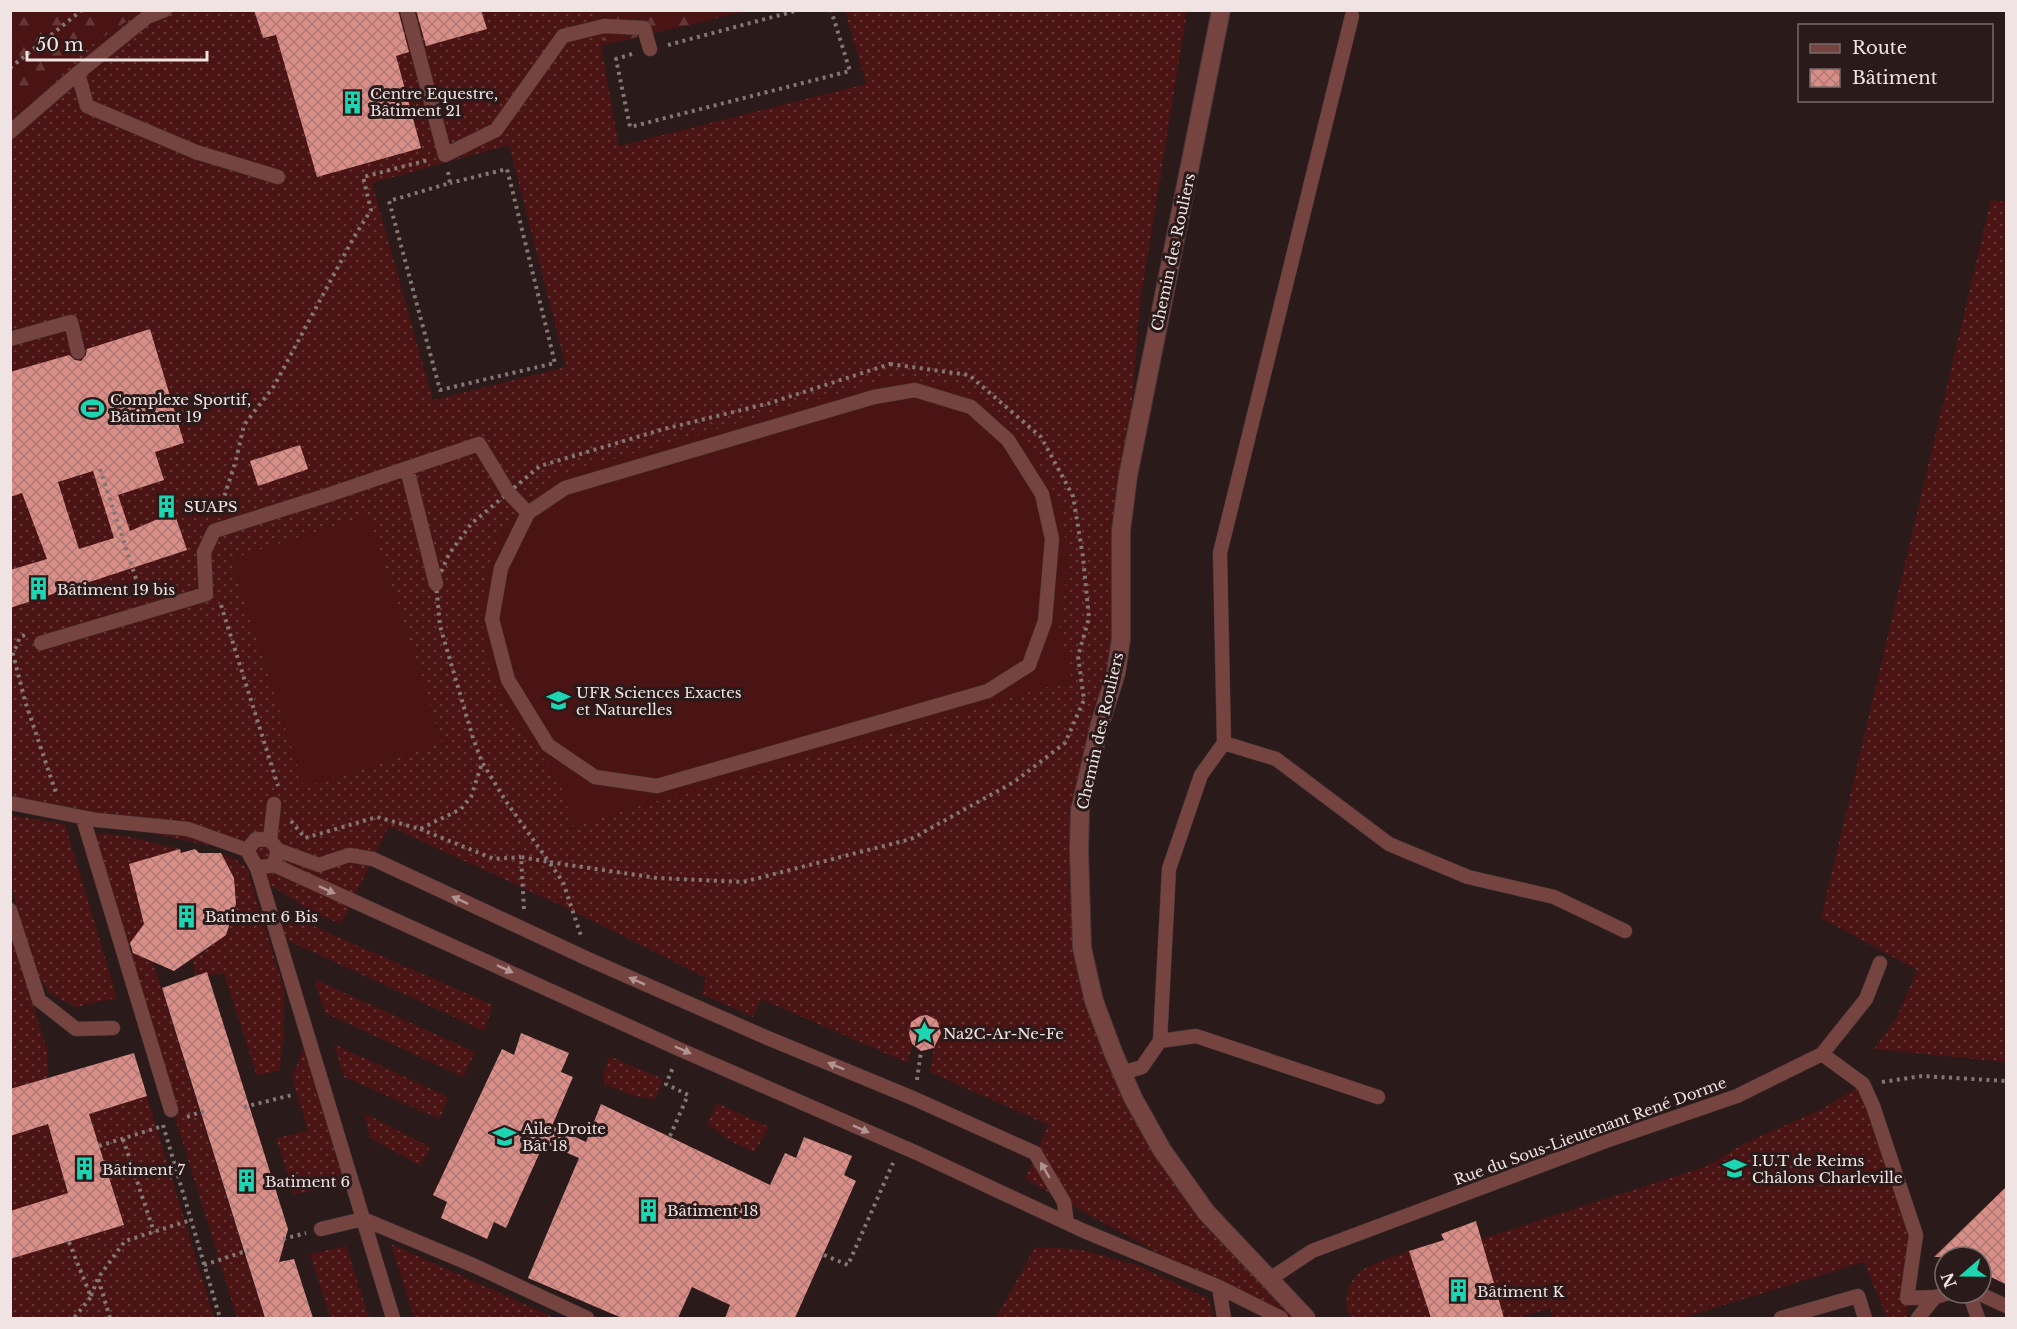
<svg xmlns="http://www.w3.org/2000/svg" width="2017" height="1329" font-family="'Libre Baskerville',serif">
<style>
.grass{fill:url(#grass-dots);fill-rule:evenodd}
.forest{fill:url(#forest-firs)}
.pitch{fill:#491413}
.building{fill:url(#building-cross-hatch);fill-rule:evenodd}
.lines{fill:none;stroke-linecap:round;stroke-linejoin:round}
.lane-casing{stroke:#463635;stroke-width:15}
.street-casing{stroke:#463635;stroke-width:20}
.path{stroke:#847675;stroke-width:4;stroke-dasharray:3 4.5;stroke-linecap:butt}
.lane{stroke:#754340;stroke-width:14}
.street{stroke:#754340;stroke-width:18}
.oneway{fill:#b29492}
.labels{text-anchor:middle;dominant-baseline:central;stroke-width:6;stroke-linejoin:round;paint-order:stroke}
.poi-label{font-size:15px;fill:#efe4e3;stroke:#2a1a19;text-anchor:start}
.street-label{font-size:15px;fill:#efe4e3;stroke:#2a1a19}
</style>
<defs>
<pattern id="grass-dots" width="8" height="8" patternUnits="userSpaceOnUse" patternTransform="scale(1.5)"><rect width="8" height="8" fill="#491413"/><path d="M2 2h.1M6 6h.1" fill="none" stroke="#643635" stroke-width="1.8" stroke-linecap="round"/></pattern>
<pattern id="forest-firs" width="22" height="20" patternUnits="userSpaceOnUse" patternTransform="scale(1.5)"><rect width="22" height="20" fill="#491413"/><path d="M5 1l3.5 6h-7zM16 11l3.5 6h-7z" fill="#643635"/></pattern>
<pattern id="building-cross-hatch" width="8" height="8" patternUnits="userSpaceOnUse" patternTransform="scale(1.5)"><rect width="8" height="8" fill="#da8e88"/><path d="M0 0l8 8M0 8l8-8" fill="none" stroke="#ae7874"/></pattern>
</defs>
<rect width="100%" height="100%" fill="#2a1a19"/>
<path class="grass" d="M142 11H596L606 32 601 46 619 146 866 84 845 11H1187L1140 303 1121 531V639L1080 810 1094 1001 1184 1182 1314 1318H1281L1219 1287 1025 1179 1048 1125 930 1072 934 1048 941 1033 937 1020C926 1014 922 1015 911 1022L909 1034 912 1044 908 1063 761 999 753 1017 702 994 706 978 573 911 389 826 341 924 314 913 258 877 255 855 11 804 10 115 82 51ZM509 145 566 367 433 400 372 183Z
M1991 200 2006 202V1062L1874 1049 1897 1017 1917 970 1821 918Z
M10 815 65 824 117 998 76 1007 50 994 37 972 11 887Z
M87 833 122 835 180 849 129 864 146 933 140 929 127 949 138 956 153 962 264 1318H237Z
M221 853 232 857 247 868 284 989V1033L280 1070 257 1076 224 974 205 975 196 978 192 958 199 955 226 935 236 904 234 878Z
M277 910 493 1005 484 1031 285 939Z
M10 934 47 1049 48 1078 11 1089Z
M314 979 475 1052 463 1077 325 1013Z
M334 1044 448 1097 440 1119 344 1077Z
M304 1046 344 1183 294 1195 276 1138 308 1131 292 1078Z
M609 1056 663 1079 655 1100 634 1096 604 1084V1073Z
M1863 1084 1916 1235 1907 1298V1318H1887L1864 1262 1682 1318H1553L1550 1308 1517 1318H1504L1476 1221 1482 1239 1707 1166 1745 1143 1824 1108Z
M147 1096 214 1318H11V1259L124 1225 89 1114Z
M717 1103 769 1127 755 1152 732 1142 707 1124Z
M364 1113 430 1147 421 1166 370 1138Z
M48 1124 68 1193 11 1211 10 1136Z
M391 1244 551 1316 550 1318H414Z
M346 1246 369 1318H330L310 1254Z
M1035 1247 1078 1249 1140 1266 1209 1299 1214 1318H996Z
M1409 1251 1431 1318H1352C1347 1310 1346 1306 1347 1296 1351 1265 1384 1261 1409 1251Z"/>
<path class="forest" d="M11 10H142V11L82 51 11 115Z
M596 11H747L600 46 606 32Z"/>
<path class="pitch" d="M892 378 950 384 989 404 1030 445 1059 502 1067 551 1065 592 1059 626 1072 680 571 826 566 799 557 777 510 714 490 670 483 636 482 599 490 562 504 527 526 501 559 475Z
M368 515 442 743 304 787 231 559Z"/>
<path class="building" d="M254 10H398L409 52 396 56 421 148 317 177 276 35 263 38Z
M416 10H481L487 29 426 46Z
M150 329 184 443 155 452 164 480 118 495 130 531 174 512 187 550 10 608V570L47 559 22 493 10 497V372L69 355 75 360 81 361 86 355 87 349ZM93 471 114 538 79 549 58 482Z
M300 445 308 469 258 486 250 461Z
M180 849 181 853 195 849 199 853H221L234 878 236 904 226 935 174 971 133 953 130 943 144 924 129 864Z
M207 972 288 1229 279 1262 294 1259 313 1318H265L162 988Z
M927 1015 937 1020 941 1033 934 1048 921 1051 912 1044 909 1034 911 1022 920 1016Z
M521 1033 569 1053 561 1072 573 1077 552 1126 586 1142 601 1104 770 1185 785 1153 796 1158 804 1137 852 1156 844 1175 856 1181 795 1318H725L730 1305 692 1287 678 1318H622L528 1278 579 1158 544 1143 506 1228 494 1222 487 1239 441 1218 447 1202 433 1195 502 1049 514 1055Z
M134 1053 147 1096 89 1114 124 1225 10 1259V1211L68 1193 48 1124 10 1136V1089Z
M2007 1186V1285L1981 1272V1257H1934Z
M1476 1221 1504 1318H1431L1409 1251 1444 1240 1441 1234Z"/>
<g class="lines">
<defs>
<path id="lane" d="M407 10 445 155 496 130 563 36 604 26 644 28 650 49
M78 73 87 106 196 152 278 177
M10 132 78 73 147 17 165 10
M10 339 71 322 78 352
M407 469 436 584
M41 643 206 594 204 552 214 531 322 497 479 444 508 492 528 513 501 568 492 619 508 680 548 745 595 777 657 786 988 691 1029 665 1045 621 1052 539 1042 494 1008 440 971 407 915 390 874 397 565 488 528 513
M1224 743 1276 759 1389 844 1468 877 1554 897 1625 931
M10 803 97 820 188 829 247 850
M83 818 171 1110
M270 840 274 804
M278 850 319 865 349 855 373 859 588 959 763 1036 915 1099 1035 1153 1064 1202 1067 1223
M274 865 278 850 270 840 256 839 247 850 257 868 274 865 681 1050 917 1153 1084 1231 1219 1287 1281 1318
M257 868 393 1318
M10 910 39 1000 76 1029 113 1028
M1160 1041 1169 869 1201 775 1224 743 1220 553 1352 16
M1822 1054 1863 1084 1873 1106 1916 1235 1907 1298 1935 1297
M1122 1073 1142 1067 1160 1041 1196 1036 1378 1097
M321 1229 363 1219 475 1266 587 1318
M1270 1279 1312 1251 1606 1141 1737 1096 1822 1054 1866 999 1880 963
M1219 1287 1224 1318
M1969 1293 1978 1318
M1978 1293 2006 1306
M1781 1318 1858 1296 1865 1318
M1918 1318 1935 1297 1949 1293"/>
<path id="street" d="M1221 10 1128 476 1121 531V639L1116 673 1100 724 1080 810 1079 850 1082 948 1094 1001 1113 1052 1133 1098 1162 1150 1206 1212 1306 1318"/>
</defs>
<use href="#lane" class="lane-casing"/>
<use href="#street" class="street-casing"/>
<path class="path" d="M668 45 799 10
M632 54 616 59 630 127 850 71 831 10
M10 68 82 10
M448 172 450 183 389 201 440 390 555 363 507 169 450 183
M890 364 969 375 1041 437 1073 496 1083 557 1089 618 1078 656 1084 700 1065 743 1014 782 911 839 743 882 657 878 549 862 505 800 482 762 473 738 440 626 436 584 449 554 471 524 540 466 664 429 770 403Z
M100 469 141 594
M220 510 236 460 244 425 274 386 354 237 371 210 363 177 428 160
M221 605 278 786
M25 635 20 637 13 654 25 701 56 793
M291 821 305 838 377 817 420 829 461 809 471 797 482 763
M420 829 494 859 521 857
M524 909 521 857 549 862 563 882 581 936
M917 1080 921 1051
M1882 1082 1922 1076 2006 1081
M244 1107 292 1095
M187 1117 206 1110
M163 1125 220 1318
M670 1136 688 1095 666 1084 674 1065
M123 1139 154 1232
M99 1146 163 1126
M283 1239 306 1233
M69 1242 91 1297 74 1318
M824 1255 848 1265 893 1163
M204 1265 249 1250
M91 1296 98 1278
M110 1318 98 1278 125 1241 191 1220"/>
<use href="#lane" class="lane"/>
<use href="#street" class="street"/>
</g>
<defs><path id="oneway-solid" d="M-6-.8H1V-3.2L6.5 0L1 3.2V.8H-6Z" transform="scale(1.5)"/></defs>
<g class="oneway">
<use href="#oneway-solid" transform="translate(327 890) rotate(25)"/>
<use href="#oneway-solid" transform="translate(460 900) rotate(-155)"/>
<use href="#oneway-solid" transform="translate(505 969) rotate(25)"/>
<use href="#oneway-solid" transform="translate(637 981) rotate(-156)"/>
<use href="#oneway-solid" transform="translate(683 1050) rotate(24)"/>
<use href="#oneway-solid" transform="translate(836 1066) rotate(-158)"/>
<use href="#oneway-solid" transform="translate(861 1129) rotate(24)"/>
<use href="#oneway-solid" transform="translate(1045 1170) rotate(-120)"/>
</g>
<defs>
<symbol id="building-bare" viewBox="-9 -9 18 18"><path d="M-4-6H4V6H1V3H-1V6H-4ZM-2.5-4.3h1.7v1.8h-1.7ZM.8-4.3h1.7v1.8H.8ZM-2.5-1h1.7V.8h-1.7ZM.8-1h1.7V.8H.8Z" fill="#1dd5b1" stroke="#2a1a19" stroke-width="2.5" paint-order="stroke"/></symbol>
<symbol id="stadium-bare" viewBox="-9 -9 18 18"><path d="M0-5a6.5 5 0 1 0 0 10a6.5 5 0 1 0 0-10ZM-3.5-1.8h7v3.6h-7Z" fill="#1dd5b1" stroke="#2a1a19" stroke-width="2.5" paint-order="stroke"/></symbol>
<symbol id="university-bare" viewBox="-9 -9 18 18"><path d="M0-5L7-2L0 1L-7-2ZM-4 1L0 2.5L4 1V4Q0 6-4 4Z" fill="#1dd5b1" stroke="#2a1a19" stroke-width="2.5" paint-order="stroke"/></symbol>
<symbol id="sight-bare" viewBox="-9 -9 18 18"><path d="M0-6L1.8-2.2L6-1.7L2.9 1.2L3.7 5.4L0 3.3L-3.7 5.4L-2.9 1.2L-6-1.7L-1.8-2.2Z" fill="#1dd5b1" stroke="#2a1a19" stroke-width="2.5" paint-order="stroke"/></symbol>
</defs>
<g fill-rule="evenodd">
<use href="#building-bare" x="336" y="86" width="33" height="33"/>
<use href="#stadium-bare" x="76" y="392" width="33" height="33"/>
<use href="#building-bare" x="150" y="490" width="33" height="33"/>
<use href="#building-bare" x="22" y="572" width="33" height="33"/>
<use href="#university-bare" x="542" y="684" width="33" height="33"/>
<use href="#building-bare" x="170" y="900" width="33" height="33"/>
<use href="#sight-bare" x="908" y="1016" width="33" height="33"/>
<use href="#university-bare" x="488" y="1120" width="33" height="33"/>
<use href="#building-bare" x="68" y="1152" width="33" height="33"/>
<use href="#university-bare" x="1718" y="1152" width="33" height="33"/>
<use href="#building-bare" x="230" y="1164" width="33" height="33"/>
<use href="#building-bare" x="632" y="1194" width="33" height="33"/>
<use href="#building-bare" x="1442" y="1274" width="33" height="33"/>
</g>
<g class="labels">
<g class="poi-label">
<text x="370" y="93">Centre Equestre,<tspan x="370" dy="17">Bâtiment 21</tspan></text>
<text x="110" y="399">Complexe Sportif,<tspan x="110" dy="17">Bâtiment 19</tspan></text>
<text x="184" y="506">SUAPS</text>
<text x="57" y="589">Bâtiment 19 bis</text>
<text x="576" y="692">UFR Sciences Exactes<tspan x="576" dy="17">et Naturelles</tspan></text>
<text x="205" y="916">Batiment 6 Bis</text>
<text x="943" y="1033">Na2C-Ar-Ne-Fe</text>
<text x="522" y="1128">Aile Droite<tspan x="522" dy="17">Bât 18</tspan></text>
<text x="1752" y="1160">I.U.T de Reims<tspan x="1752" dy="17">Châlons Charleville</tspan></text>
<text x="102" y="1169">Bâtiment 7</text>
<text x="265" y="1181">Batiment 6</text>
<text x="667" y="1210">Bâtiment 18</text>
<text x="1477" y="1291">Bâtiment K</text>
</g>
<g class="street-label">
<text transform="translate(1173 252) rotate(-78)">Chemin des Rouliers</text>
<text transform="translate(1100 731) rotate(-77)">Chemin des Rouliers</text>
<text transform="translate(1590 1131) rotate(-20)">Rue du Sous-Lieutenant René Dorme</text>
</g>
</g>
<rect width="2017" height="1329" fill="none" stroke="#efe4e3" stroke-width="24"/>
<rect x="1798" y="24" width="195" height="78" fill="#2a1a19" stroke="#796b6a" stroke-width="1.5"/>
<rect x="1810" y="44" width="30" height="9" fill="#754340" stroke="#796b6a" stroke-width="1.5"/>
<text x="1852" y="54" font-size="18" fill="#efe4e3">Route</text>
<rect x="1810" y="69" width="30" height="18" fill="url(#building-cross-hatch)" stroke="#796b6a" stroke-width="1.5"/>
<text x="1852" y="84" font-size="18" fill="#efe4e3">Bâtiment</text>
<g transform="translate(1963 1275) rotate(250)"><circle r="28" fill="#2a1a19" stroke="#796b6a" stroke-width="1.5"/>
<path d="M0-4.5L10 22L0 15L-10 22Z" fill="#1dd5b1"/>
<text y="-9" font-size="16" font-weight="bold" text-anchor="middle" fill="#efe4e3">N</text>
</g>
<path d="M27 51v9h180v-9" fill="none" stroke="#efe4e3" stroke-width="3"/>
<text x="36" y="51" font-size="18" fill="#efe4e3" stroke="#2a1a19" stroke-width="4.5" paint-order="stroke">50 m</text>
</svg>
